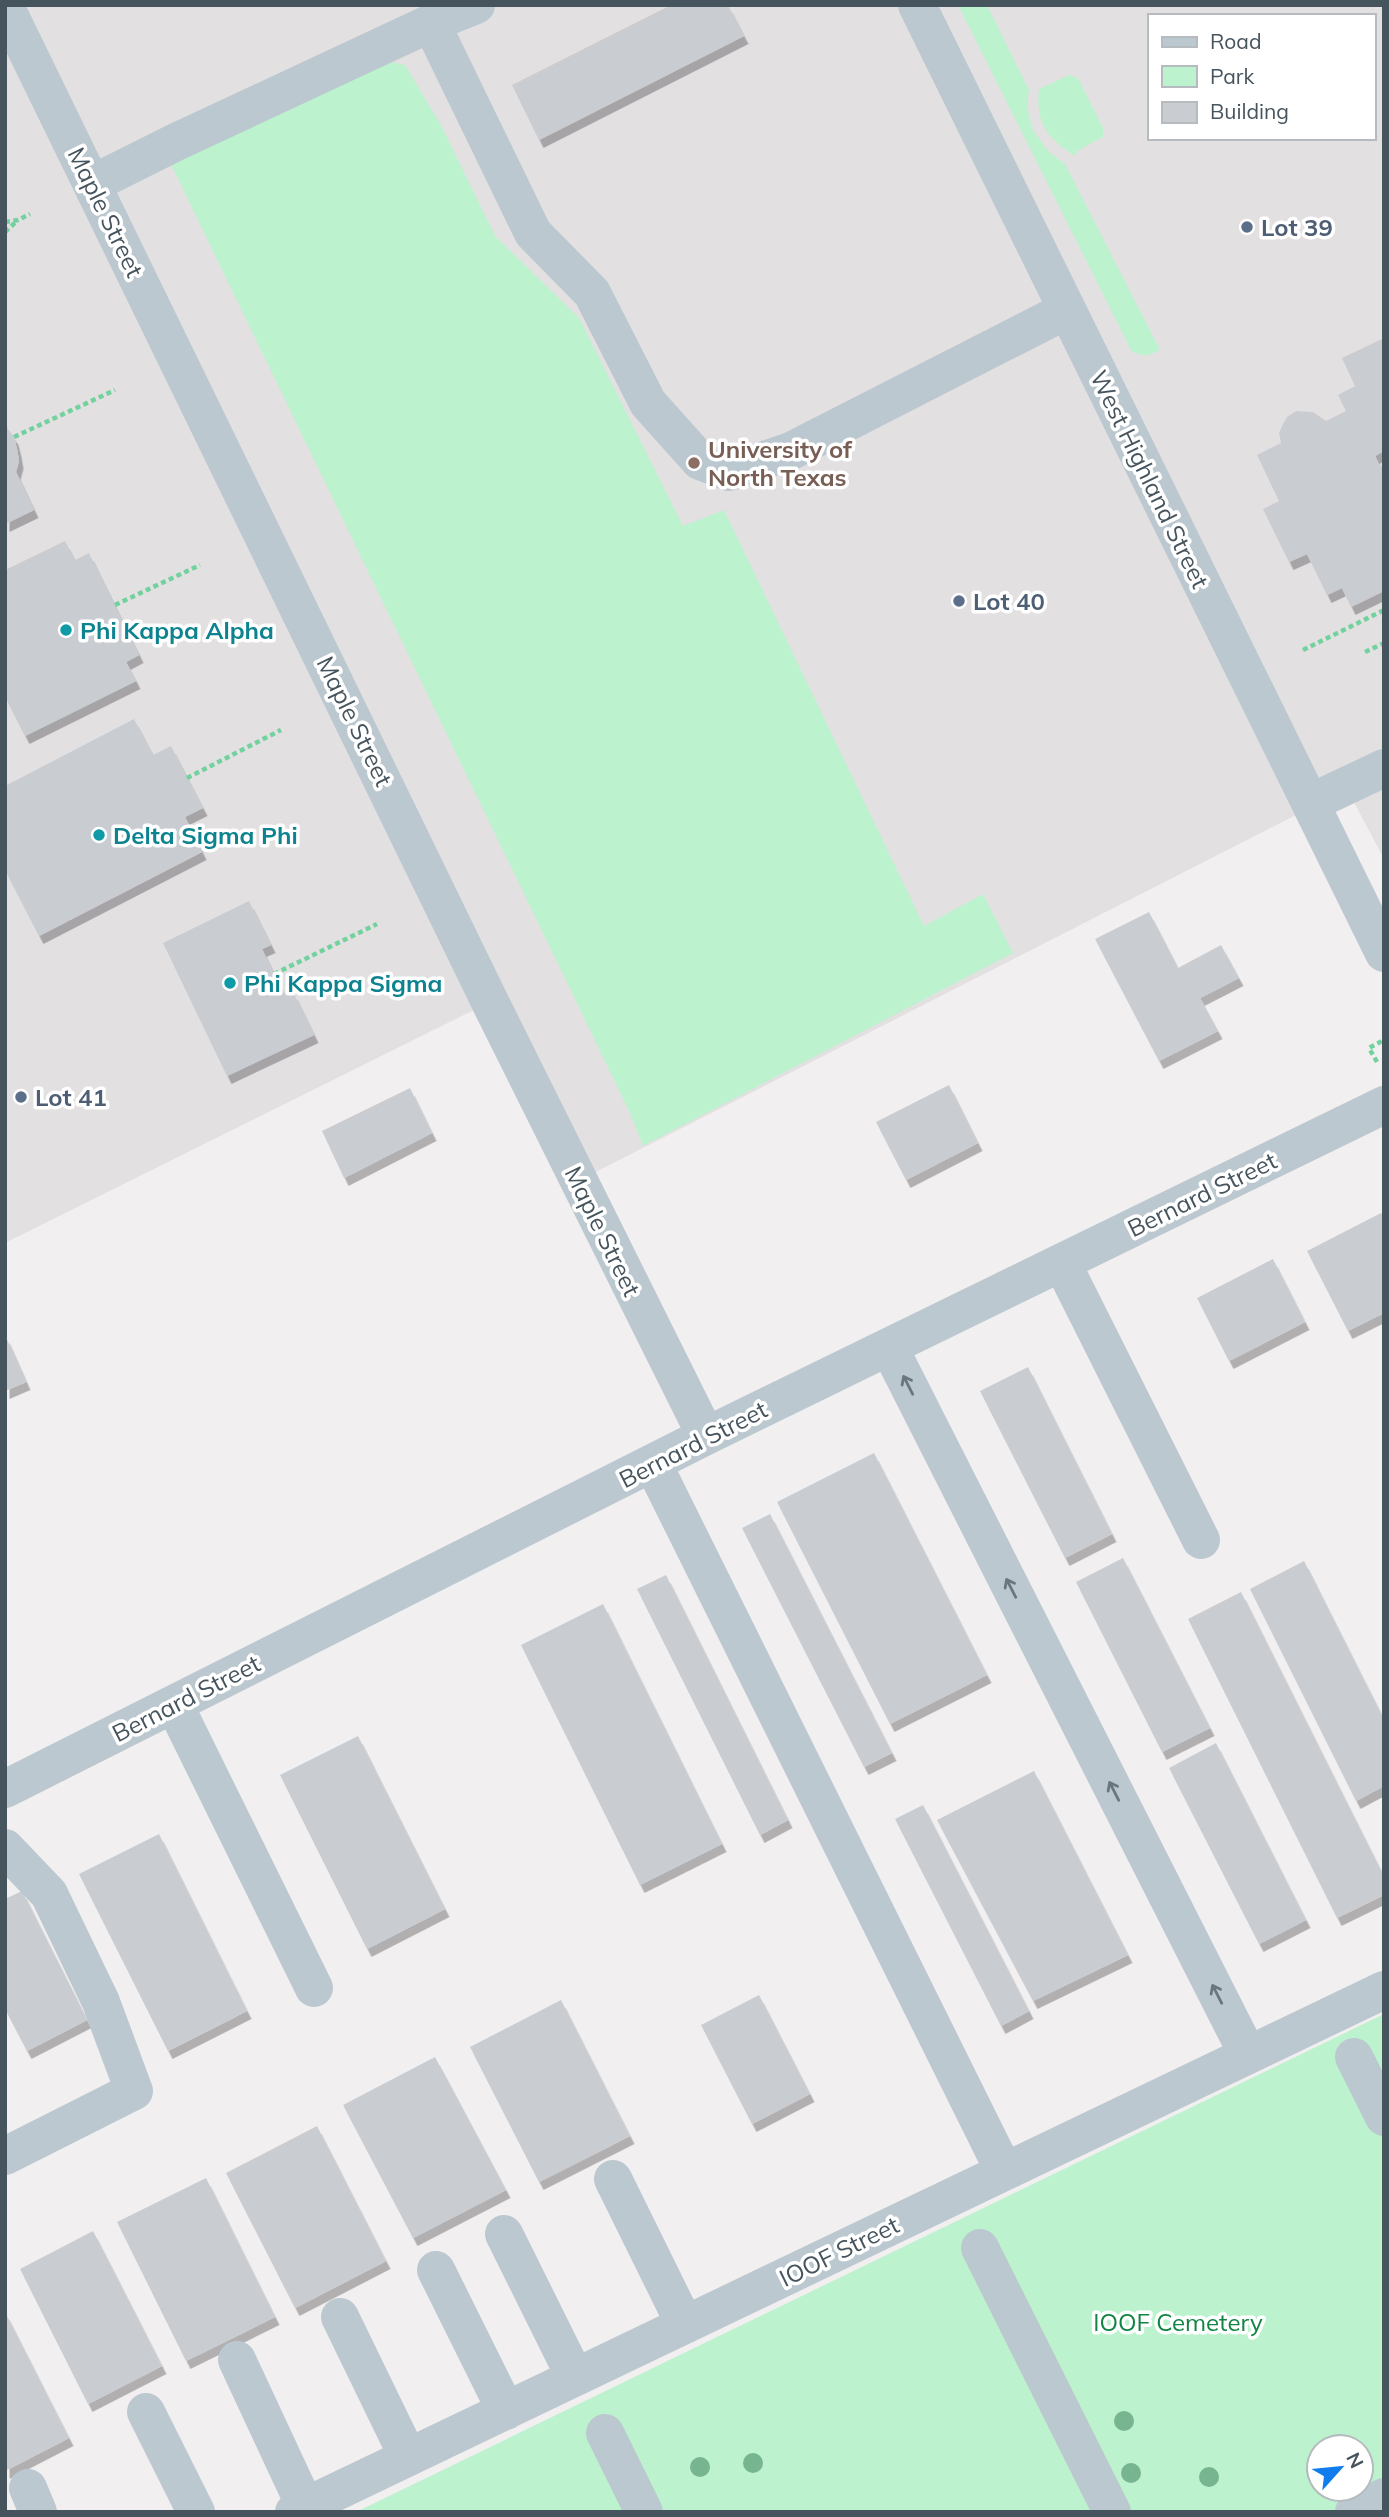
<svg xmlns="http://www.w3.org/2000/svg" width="1389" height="2517" font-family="Mulish,sans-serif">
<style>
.education{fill:#e3e0e2;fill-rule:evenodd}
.green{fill:#bcf2ce;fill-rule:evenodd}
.building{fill:#c9cdd2;filter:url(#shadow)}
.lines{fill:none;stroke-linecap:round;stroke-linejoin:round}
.path{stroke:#72d29d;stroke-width:4.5;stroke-dasharray:5 3.5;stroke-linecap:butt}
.minor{stroke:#bcc8cf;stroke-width:38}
.tree{fill:#77b591}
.oneway{stroke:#697780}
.service-dot{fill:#5c6f8a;stroke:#fff;stroke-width:2.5}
.education-dot{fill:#8d6e63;stroke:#fff;stroke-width:2.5}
.culture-dot{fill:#0f9aa8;stroke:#fff;stroke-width:2.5}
.labels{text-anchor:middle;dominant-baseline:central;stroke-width:7;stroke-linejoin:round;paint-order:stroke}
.street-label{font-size:24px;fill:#46545e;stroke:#fff}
.service-label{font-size:24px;font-weight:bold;fill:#4e5e75;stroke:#fff;text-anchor:start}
.education-label{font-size:24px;font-weight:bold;fill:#785e54;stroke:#fff;text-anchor:start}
.culture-label{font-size:24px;font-weight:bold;fill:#0d838f;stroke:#fff;text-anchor:start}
.park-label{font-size:24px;fill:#128544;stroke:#fff}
</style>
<defs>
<filter id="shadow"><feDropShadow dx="4.5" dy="8" stdDeviation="0" flood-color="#0004"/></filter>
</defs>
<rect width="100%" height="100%" fill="#f2eff0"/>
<path class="education" d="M5 5H1384V859L1347 789 578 1181 490 1002 5 1243ZM1149 16H1373V138H1149Z"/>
<path class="green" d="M958 5H987L1029 90 1027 108 1033 130 1048 151 1065 164 1160 350 1146 356 1132 352Z
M387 61 405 65 442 127 495 236 579 318 683 526 724 510 924 926 983 894 1013 953 643 1146 630 1113 167 156Z
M1069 75 1078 78 1103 128V137L1075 152V156C1048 138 1035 124 1039 89Z
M1384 2014V2512H356ZM1319 2447H1361V2489H1319Z"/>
<path class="building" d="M671 5H728L744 36 539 140 512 85Z
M1384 338V451L1375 456 1384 474V565L1381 566 1384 571V591L1351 607 1342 588 1327 595 1307 554 1289 562 1263 509 1279 501 1257 455 1281 443 1279 433 1282 426 1287 417 1296 411 1313 412 1326 421 1346 411 1338 395 1355 386 1342 358Z
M5 425 14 437 17 449 19 461 16 472 34 510 5 524Z
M65 541 75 560 89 553 139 655 126 662 136 681 25 736 5 697V570Z
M134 719 153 755 171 746 203 808 185 817 202 852 39 936 5 870V786Z
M249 901 271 945 262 949 274 974 285 996 293 992 314 1035 227 1076 163 943Z
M1149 912 1178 968 1221 945 1239 978 1200 998 1218 1031 1159 1061 1095 939Z
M949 1085 978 1143 906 1180 876 1122Z
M410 1088 432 1133 344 1178 322 1131Z
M1381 1213 1384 1218V1313L1348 1331 1307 1251Z
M1273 1259 1305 1322 1229 1361 1197 1298Z
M5 1335 26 1382 5 1391Z
M1028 1367 1112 1534 1065 1558 980 1391Z
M874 1453 987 1675 890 1724 777 1502Z
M770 1514 892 1753 864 1767 742 1528Z
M1123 1558 1210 1728 1162 1752 1076 1582Z
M1304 1561 1384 1720V1786L1356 1801 1250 1589Z
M666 1575 788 1820 760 1835 637 1589Z
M1241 1592 1384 1877V1895L1337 1918 1188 1619Z
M603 1604 722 1844 640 1885 521 1645Z
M358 1736 445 1909 367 1949 280 1775Z
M1216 1743 1306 1920 1259 1944 1169 1768Z
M1034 1771 1128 1955 1033 2001 937 1820Z
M923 1805 1029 2011 1001 2026 895 1819Z
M159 1834 247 2011 168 2051 79 1874Z
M22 1891 87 2020 27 2051 5 2009V1899Z
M759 1995 810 2094 752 2124 701 2025Z
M561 2000 630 2136 539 2182 470 2047Z
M435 2057 506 2190 413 2238 343 2105Z
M317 2126 386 2261 295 2308 226 2173Z
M206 2178 275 2317 186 2361 117 2222Z
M93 2231 162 2366 88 2404 20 2269Z
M5 2312 69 2438 5 2471Z"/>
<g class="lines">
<path class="path" d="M5 222 18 220 30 214
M5 232 17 221
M14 437 115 390
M115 605 200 565
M1303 650 1384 610
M1365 652 1384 643
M187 778 281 730
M274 974 377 924
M1377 1062 1369 1048 1384 1040"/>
<path class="minor" d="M917 5 1384 953
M5 6 490 1002 706 1436
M431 23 533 233 592 293 648 403 700 461 729 472 791 451 1067 310
M92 184 176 142 431 23 476 5
M1310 803 1384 768
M1062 1263 1201 1540
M889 1347 1248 2055
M653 1464 1004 2171
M174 1704 314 1988
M5 1789 706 1436 1384 1105
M5 1848 49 1894 101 2002 134 2091 5 2156
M1354 2057 1384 2117
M613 2179 685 2325
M504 2234 575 2377
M980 2248 1112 2512
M436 2270 506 2411
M340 2317 408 2457
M237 2360 305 2506
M146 2412 196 2512
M605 2433 644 2512
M28 2488 38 2512
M294 2512 1384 1990
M1354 2512 1384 2497"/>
</g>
<g class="tree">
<circle cx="1124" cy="2421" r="10"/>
<circle cx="753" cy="2463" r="10"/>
<circle cx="700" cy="2467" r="10"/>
<circle cx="1131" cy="2473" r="10"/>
<circle cx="1209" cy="2477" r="10"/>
</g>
<defs><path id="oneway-shaft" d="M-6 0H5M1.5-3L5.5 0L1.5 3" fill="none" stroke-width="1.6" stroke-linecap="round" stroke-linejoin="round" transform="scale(1.75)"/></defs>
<g class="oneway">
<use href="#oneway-shaft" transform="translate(908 1385) rotate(-117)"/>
<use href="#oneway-shaft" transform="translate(1011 1588) rotate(-117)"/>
<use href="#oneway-shaft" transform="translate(1114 1791) rotate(-117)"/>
<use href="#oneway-shaft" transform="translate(1217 1994) rotate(-117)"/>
</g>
<g class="service-dot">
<circle cx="1247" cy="227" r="7"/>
<circle cx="959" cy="601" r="7"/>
<circle cx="21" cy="1097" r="7"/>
</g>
<circle class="education-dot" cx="694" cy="463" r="7"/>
<g class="culture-dot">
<circle cx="66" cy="630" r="7"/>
<circle cx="99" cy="835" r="7"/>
<circle cx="230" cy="983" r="7"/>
</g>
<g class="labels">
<g class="street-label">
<text transform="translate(106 212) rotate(64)">Maple Street</text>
<text transform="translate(1150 479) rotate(64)">West Highland Street</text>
<text transform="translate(355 721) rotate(64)">Maple Street</text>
<text transform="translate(1202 1194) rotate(-26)">Bernard Street</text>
<text transform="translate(603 1231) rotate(64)">Maple Street</text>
<text transform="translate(693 1444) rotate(-27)">Bernard Street</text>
<text transform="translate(186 1698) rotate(-27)">Bernard Street</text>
<text transform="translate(839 2251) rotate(-26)">IOOF Street</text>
</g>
<g class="service-label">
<text x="1261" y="227">Lot 39</text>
<text x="973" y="601">Lot 40</text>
<text x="35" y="1097">Lot 41</text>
</g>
<g class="education-label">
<text x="708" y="449">University of<tspan x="708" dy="28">North Texas</tspan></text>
</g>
<g class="culture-label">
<text x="80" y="630">Phi Kappa Alpha</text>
<text x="113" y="835">Delta Sigma Phi</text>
<text x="244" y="983">Phi Kappa Sigma</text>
</g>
<g class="park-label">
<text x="1178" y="2322">IOOF Cemetery</text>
</g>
</g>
<rect width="1389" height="2517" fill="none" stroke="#46545e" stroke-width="14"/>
<rect x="1148" y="14" width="228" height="126" fill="#ffffff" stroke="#b5bbbf" stroke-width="2"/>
<rect x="1162" y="37" width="35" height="10" fill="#bcc8cf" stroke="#b5bbbf" stroke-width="2"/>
<text x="1210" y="49" font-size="21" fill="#46545e">Road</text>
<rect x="1162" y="66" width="35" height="21" fill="#bcf2ce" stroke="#b5bbbf" stroke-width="2"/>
<text x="1210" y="84" font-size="21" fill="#46545e">Park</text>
<rect x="1162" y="102" width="35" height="21" fill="#c9cdd2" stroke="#b5bbbf" stroke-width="2"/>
<text x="1210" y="119" font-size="21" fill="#46545e">Building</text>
<g transform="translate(1340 2468) rotate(63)"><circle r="33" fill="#ffffff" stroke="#b5bbbf" stroke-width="2"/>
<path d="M0-5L12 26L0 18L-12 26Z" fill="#0f7ded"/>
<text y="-10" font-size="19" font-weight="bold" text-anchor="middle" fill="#46545e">N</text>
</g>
</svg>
